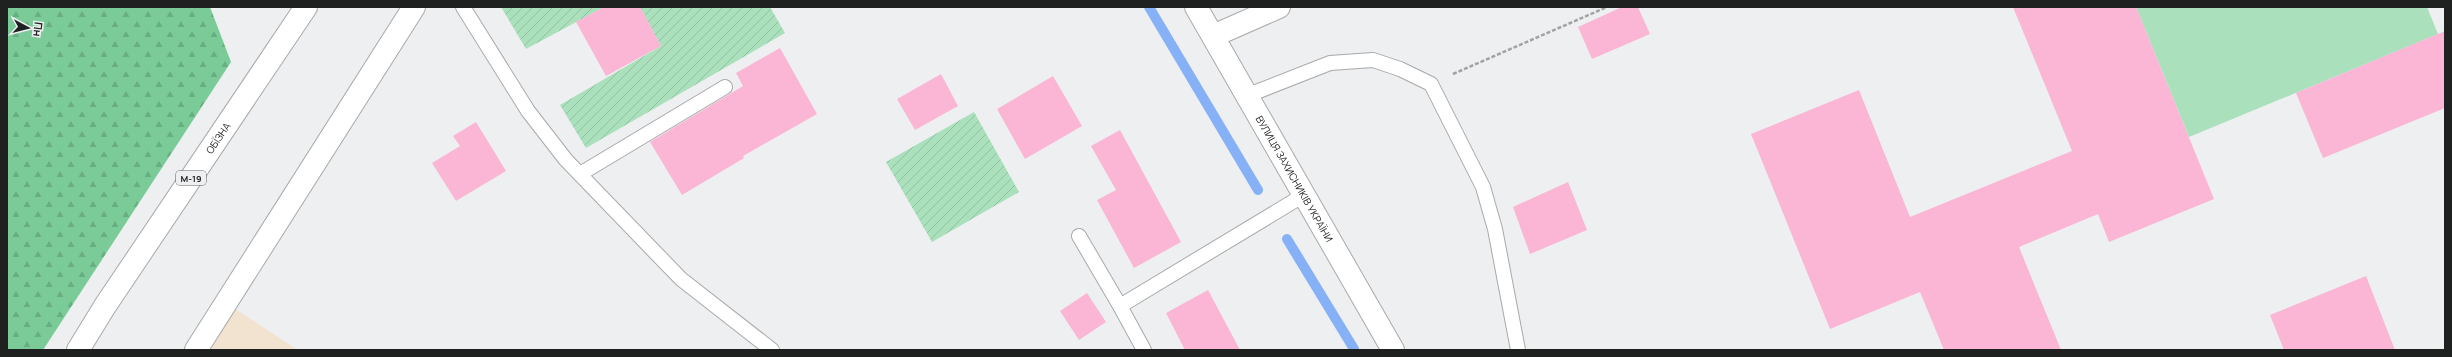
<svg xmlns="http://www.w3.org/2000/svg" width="2452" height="357" font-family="Manrope,sans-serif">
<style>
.commercial{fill:#f1e3d0}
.forest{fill:url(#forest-firs)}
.park{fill:#aae0bb}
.garden{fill:url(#garden-furrows)}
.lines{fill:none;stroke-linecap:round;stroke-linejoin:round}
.stream{stroke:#87b1f6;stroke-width:10}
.building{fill:#fab6d4}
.service-casing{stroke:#a8a9aa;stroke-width:16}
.minor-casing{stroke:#a8a9aa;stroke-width:24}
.tertiary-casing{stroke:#a8a9aa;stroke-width:24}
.trunk-casing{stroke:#a8a9aa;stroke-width:24}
.path{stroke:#a1a2a3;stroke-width:2.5;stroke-dasharray:4 2;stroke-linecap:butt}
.service{stroke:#fff;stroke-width:14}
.minor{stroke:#fff;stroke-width:22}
.tertiary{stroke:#fff;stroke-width:22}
.trunk{stroke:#fff;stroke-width:22}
.labels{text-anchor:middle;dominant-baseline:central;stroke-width:3;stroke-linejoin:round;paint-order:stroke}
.shield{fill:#eeeff1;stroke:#5d5e5f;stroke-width:1}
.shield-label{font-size:9px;font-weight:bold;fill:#1f2020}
.street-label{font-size:10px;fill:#1f2020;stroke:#eeeff1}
</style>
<defs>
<pattern id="forest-firs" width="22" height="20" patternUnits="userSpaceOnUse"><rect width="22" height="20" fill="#7acb97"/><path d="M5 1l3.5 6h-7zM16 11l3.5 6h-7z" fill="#69ae82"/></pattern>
<pattern id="garden-furrows" width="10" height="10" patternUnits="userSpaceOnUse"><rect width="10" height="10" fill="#aae0bb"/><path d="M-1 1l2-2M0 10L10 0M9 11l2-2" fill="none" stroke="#92c0a0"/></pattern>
</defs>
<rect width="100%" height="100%" fill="#eeeff1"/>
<path class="commercial" d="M226 303 298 350H196Z"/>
<path class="forest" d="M7 7H210L231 62 43 350H7Z"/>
<path class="park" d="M2136 7H2427L2438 34 2189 137Z"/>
<path class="garden" d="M501 7H604L526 49Z
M640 7H770L785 33 586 148 560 105 661 46Z
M974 112 1019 192 932 242 886 162Z"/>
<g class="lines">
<path class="stream" d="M1149 7 1258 190
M1287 239 1354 349"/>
</g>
<path class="building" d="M604 7H640L661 46 606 76 576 22Z
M1622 7H1638L1650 34 1592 59 1578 27Z
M2013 7H2136L2214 199 2109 242 2098 214 2019 247 2061 350H1944L1920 292 1830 329 1751 134 1859 90 1910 217 2072 151Z
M2445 31V108L2323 158 2296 93Z
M780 48 817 114 743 156 744 158 682 195 650 142 743 86 736 73Z
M941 74 958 106 915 130 897 99Z
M1053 76 1082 126 1025 159 997 109Z
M476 122 506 171 456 201 432 163 460 146 453 136Z
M1120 130 1181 242 1134 268 1097 200 1116 190 1091 146Z
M1568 182 1587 230 1530 254 1513 207Z
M2366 276 2395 350H2284L2270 315Z
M1208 290 1240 350H1185L1166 313Z
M1087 293 1106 322 1079 340 1060 311Z"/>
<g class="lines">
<defs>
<path id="service" d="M463 7 528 111 566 160 681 279 772 350
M1246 96 1330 63 1373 60 1400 69 1431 84 1483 187 1495 229 1518 350
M580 174 725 87
M1079 236 1120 306
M1144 350 1120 306 1304 195"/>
<path id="minor" d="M1213 36 1279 7
M196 350 414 7"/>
<g id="tertiary">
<path id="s1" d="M1196 7 1393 350"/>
</g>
<g id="trunk">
<path id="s2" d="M78 350 105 306 306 7"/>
</g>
</defs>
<use href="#service" class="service-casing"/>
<use href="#minor" class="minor-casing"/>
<use href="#tertiary" class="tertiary-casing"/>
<use href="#trunk" class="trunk-casing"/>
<path class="path" d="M1453 74 1607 7"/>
<use href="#service" class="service"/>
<use href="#minor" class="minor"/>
<use href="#tertiary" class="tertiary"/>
<use href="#trunk" class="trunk"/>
</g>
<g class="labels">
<rect class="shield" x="176" y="171" width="30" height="14" rx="3"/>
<g class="shield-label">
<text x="191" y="178">М-19</text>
</g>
<g class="street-label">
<text stroke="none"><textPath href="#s2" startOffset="254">ОБЇЗНА</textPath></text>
<text stroke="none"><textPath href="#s1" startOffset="198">ВУЛИЦЯ ЗАХИСНИКІВ УКРАЇНИ</textPath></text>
</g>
</g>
<rect width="2452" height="357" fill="none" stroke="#1f2020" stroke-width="16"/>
<g transform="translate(28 28) rotate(97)" stroke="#eeeff1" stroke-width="3" paint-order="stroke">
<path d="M0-3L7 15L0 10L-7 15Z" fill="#1f2020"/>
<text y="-6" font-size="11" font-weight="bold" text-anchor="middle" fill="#1f2020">Пн</text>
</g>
</svg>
